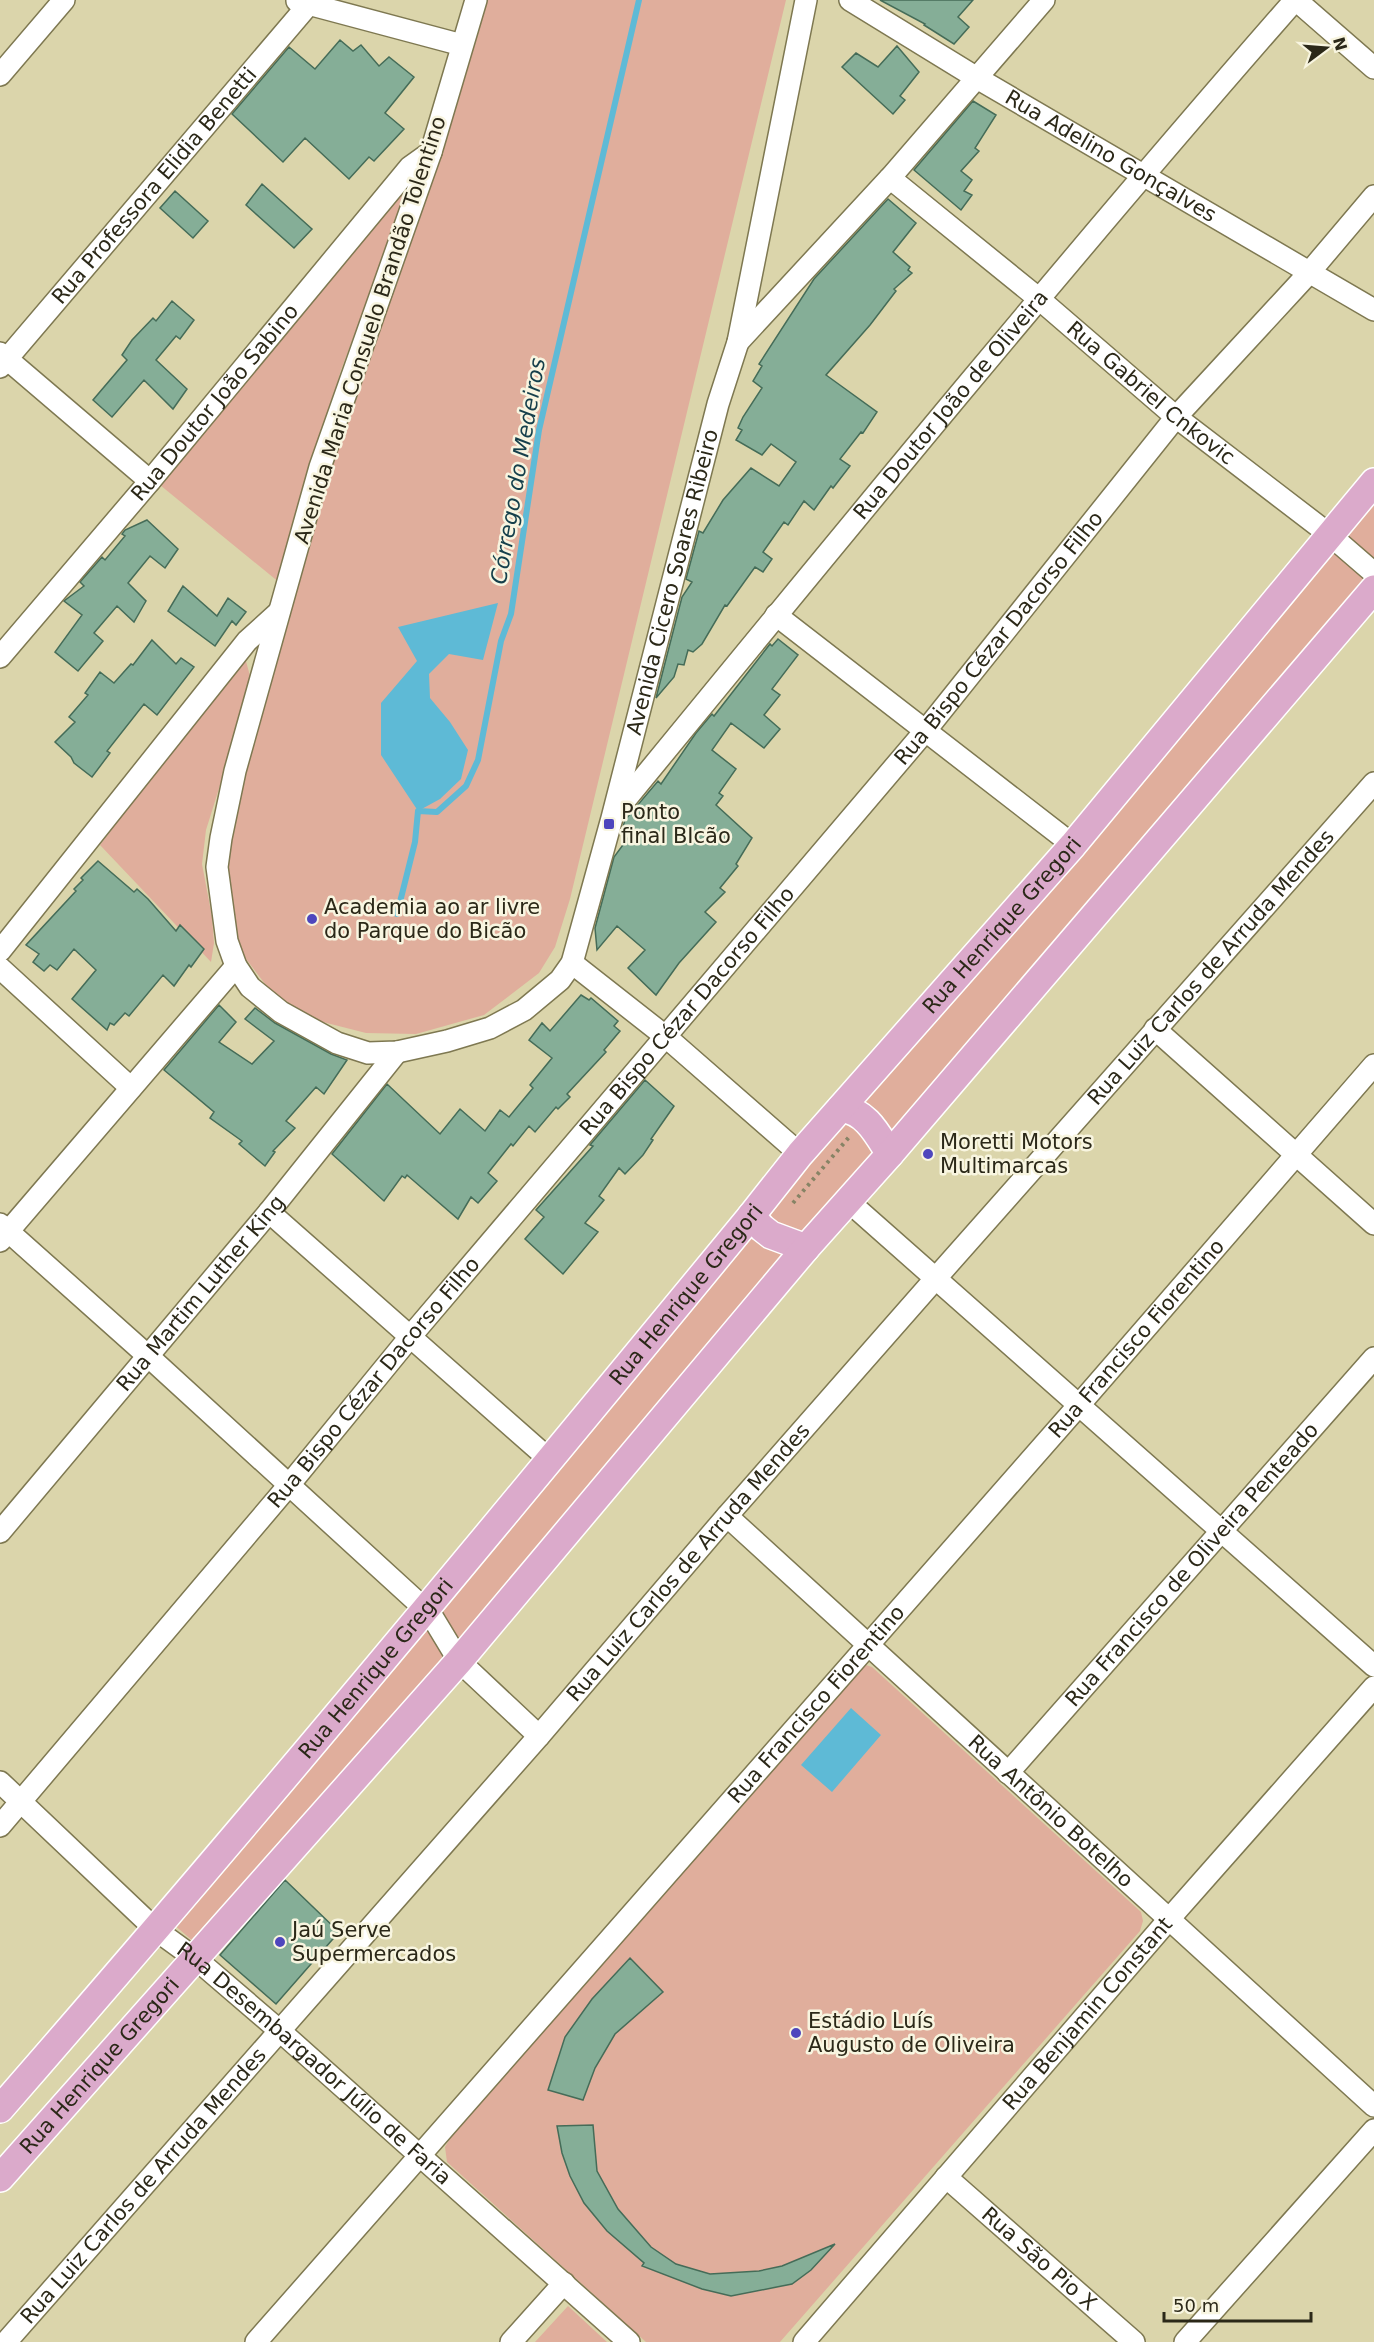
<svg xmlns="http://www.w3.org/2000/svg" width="1374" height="2342" font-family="'DejaVu Sans',sans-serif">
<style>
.green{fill:#e0ae9c}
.water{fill:#5ebad6}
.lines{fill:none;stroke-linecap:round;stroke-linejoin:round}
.stream{stroke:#5ebad6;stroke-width:6}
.building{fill:#85ae97;stroke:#456c58;stroke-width:1.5}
.minor-casing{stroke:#7e7851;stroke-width:24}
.major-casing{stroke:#fff;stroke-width:30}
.path{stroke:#878365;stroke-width:4;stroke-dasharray:3 4.5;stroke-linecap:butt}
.minor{stroke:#fff;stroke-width:21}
.major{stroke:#dbaacb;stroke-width:27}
.poi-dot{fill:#4e46bd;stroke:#f8f5e0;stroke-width:2}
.labels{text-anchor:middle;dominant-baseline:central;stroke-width:5;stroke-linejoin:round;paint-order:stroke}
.street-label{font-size:21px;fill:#2b2818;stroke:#f8f5e0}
.poi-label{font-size:21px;fill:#2b2818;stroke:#f8f5e0;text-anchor:start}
.water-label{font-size:22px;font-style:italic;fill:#153f4b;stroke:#f8f5e0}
</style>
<rect width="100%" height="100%" fill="#dbd5ab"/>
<path class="green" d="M484 0H786L570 899 555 947 539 973 484 1015 416 1034 366 1033 315 1020 272 993 240 951 223 868 239 778 343 418Z
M398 190 406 198 341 370 280 583 160 485 209 428Z
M1374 495V568L856 1179 199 1942H194L158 1911 795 1182Z
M244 654 252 683 206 830 202 864 212 917 214 943 211 962 100 845Z
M863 1664 872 1667 1141 1912 1143 1921 1140 1931 780 2342H646L447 2162 445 2147 452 2135Z
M568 2306 607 2342H535Z"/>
<path class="water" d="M498 603 483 660 449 654 429 674 430 698 450 722 468 750 461 779 440 799 418 811 381 755V703L417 661 398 627Z
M851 1708 881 1735 832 1792 801 1765Z"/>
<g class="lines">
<path class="stream" d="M397 914 415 842 418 811 437 812 466 786 478 760 501 641 511 614 539 430 639 0"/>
</g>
<path class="building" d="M880 0H973L958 17 969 27 954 44 924 25 925 24Z
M340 40 353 51 361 45 379 66 389 57 414 77 385 113 404 129 374 161 369 157 349 179 305 138 283 162 232 114 289 47 315 69Z
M897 46 919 72 900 96 905 100 893 114 842 67 856 53 878 67Z
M973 101 996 115 975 148 979 151 961 171 972 180 964 191 972 195 961 210 914 170Z
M262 184 312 229 294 248 246 205Z
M175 191 208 221 193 238 160 208Z
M888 199 916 223 893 252 910 267 908 270 912 273 894 289 896 291 870 325 826 375 877 412 863 433 861 432 840 459 850 466 833 488 831 486 814 510 804 501 788 525 784 522 763 552 772 559 763 572 755 567 727 606 725 605 702 644 693 652 688 650 684 665 678 664 674 677 656 698 682 597 692 582 686 579 699 531 703 533 723 500 751 468 779 486 796 462 771 444 762 455 736 440 742 430 738 428 743 417 762 388 753 381 762 366 759 364 814 279Z
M172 301 194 320 180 339 176 336 156 360 187 389 173 409 144 380 112 417 93 400 127 360 122 355 132 340 153 318 156 321Z
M147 520 178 549 165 568 150 556 128 583 146 601 134 622 117 606 94 633 103 641 78 671 55 652 82 615 64 601 84 586 80 582 102 557 105 560 125 536 122 534 125 530Z
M183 586 217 616 228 598 246 612 236 625 232 621 215 646 168 611Z
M778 639 798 655 772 689 780 695 764 715 780 729 764 748 731 723 712 750 736 769 719 793 723 796 716 805 752 838 736 864 738 866 720 888 725 892 705 912 716 922 679 963 656 995 628 968 645 950 617 926 597 950 595 928 614 857 631 834 623 827 625 820 658 781 661 784 696 733 712 714 714 716 770 644 772 646Z
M152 640 176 664 181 658 194 667 157 715 144 704 107 751 110 753 92 777 74 763 71 757 55 742 75 722 69 717 88 695 85 693 100 672 114 683 131 664 133 665Z
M98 861 134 892 137 889 148 899 176 931 180 925 204 949 191 967 189 965 174 986 163 975 129 1016 125 1013 114 1025 110 1023 107 1030 72 999 96 970 74 949 57 970 50 965 44 971 33 962 39 954 26 945 76 891 74 889 83 880 81 878Z
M581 995 589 1000 591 998 618 1021 614 1026 620 1031 604 1050 606 1052 567 1094 570 1097 558 1109 556 1107 535 1132 529 1126 513 1146 511 1144 488 1173 497 1181 478 1203 471 1197 458 1219 407 1175 405 1178 402 1176 384 1201 332 1154 387 1084 440 1134 460 1109 485 1131 500 1110 509 1117 533 1088 530 1085 552 1058 529 1040 542 1023 550 1031Z
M219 1005 236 1022 219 1042 252 1064 274 1041 245 1019 255 1008 275 1023 331 1054 347 1060 324 1094 316 1087 286 1121 295 1128 273 1151 275 1152 265 1166 239 1144 242 1141 210 1118 214 1112 164 1070Z
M645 1080 674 1106 651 1139 653 1140 643 1155 625 1174 619 1168 599 1196 604 1200 585 1223 598 1232 563 1274 525 1239 544 1217 536 1210 593 1146 590 1145Z
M285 1880 339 1932 276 2004 220 1955Z
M630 1958 663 1992 615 2034 595 2068 583 2100 548 2090 565 2037 592 1999Z
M593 2125 597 2171 618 2209 651 2247 676 2264 710 2274 759 2271 782 2266 835 2244 811 2270 792 2284 731 2296 702 2289 642 2266 644 2263 607 2231 584 2203 570 2176 562 2153 557 2126Z"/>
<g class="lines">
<defs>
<g id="minor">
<path id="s1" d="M476 0 431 152 320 467 235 771 221 838 217 867 227 941 236 966 250 987 281 1012 337 1043 368 1053 397 1052 447 1041 490 1028 524 1010 560 980 572 963 612 818 718 404 738 342 806 0"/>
<path id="s2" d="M850 0 977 78 1374 310"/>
<path d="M1296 0 1374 68"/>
<path d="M297 1 462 45"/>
<path d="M0 75 64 0"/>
<path id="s3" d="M890 178 1038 298 1176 417 1330 535 1374 573"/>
<path d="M738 342 890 178 1044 0"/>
<path d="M0 353 150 481"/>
<path id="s4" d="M0 367 309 4"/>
<path d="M776 615 1073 845"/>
<path id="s5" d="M0 657 150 481 410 167 431 152"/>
<path id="s6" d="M617 810C840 538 1063 265 1295 0"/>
<path d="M0 951 247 641 279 612"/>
<path d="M572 963 665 1036 800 1154"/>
<path d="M0 968 131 1088"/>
<path d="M1155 1029 1374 1224"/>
<path d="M848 1201 1374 1666"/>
<path d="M269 1212 550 1460"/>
<path d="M0 1224 148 1356 426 1610 433 1618 459 1661 539 1736"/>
<path d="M0 1241 236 966"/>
<path id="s7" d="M727 1516 1374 2106"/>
<path id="s8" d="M0 1532 269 1212 397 1052"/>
<path id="s9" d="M1008 1773 1374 1358"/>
<path id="s10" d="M0 1782 156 1930 196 1959 280 2031 629 2342"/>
<path id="s11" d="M0 1826 289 1485 410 1337 926 730 1176 417 1308 274 1374 196"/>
<path id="s12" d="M946 2177 1134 2342"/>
<path id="s13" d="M6 2342 539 1736 727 1516 936 1278 1374 783"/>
<path id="s14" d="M256 2342 1079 1405 1374 1065"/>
<path d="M511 2342 564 2283"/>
<path id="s15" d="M804 2342 1170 1918 1374 1687"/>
<path d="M1185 2342 1374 2130"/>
</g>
<g id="major">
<path d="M841 1108C867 1112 877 1134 890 1154"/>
<path d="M751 1216 762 1228 771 1235 806 1248"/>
<path id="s16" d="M0 2109C256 1816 504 1516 751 1216L800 1154 1073 845 1374 482"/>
<path id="s17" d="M0 2178 459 1661 806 1248 890 1154 1374 589"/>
</g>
</defs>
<use href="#minor" class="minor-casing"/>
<use href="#major" class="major-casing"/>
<path class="path" d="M793 1203 850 1136"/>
<use href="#minor" class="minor"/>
<use href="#major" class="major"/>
</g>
<g class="poi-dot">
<rect x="603" y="818" width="12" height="12" rx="3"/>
<circle cx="312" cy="919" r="6"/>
<circle cx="928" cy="1154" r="6"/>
<circle cx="280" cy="1942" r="6"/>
<circle cx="796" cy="2033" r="6"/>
</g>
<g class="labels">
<g class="street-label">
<text stroke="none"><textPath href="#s2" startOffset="304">Rua Adelino Gonçalves</textPath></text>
<text stroke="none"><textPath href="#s4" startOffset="238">Rua Professora Elidia Benetti</textPath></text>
<text transform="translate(370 330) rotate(-72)">Avenida Maria Consuelo Brandão Tolentino</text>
<text stroke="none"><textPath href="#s3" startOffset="338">Rua Gabriel Cnkovic</textPath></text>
<text stroke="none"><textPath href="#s5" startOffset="333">Rua Doutor João Sabino</textPath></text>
<text stroke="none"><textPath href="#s6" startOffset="525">Rua Doutor João de Oliveira</textPath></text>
<text stroke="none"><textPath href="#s1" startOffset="1794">Avenida Cicero Soares Ribeiro</textPath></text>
<text stroke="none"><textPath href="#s11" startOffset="1552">Rua Bispo Cézar Dacorso Filho</textPath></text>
<text stroke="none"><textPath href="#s16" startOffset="1551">Rua Henrique Gregori</textPath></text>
<text stroke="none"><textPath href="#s13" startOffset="1828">Rua Luiz Carlos de Arruda Mendes</textPath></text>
<text stroke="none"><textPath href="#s11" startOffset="1066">Rua Bispo Cézar Dacorso Filho</textPath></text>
<text stroke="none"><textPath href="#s8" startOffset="312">Rua Martim Luther King</textPath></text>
<text stroke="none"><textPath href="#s16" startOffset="1065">Rua Henrique Gregori</textPath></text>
<text stroke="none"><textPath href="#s14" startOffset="1335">Rua Francisco Fiorentino</textPath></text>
<text stroke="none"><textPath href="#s11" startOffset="580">Rua Bispo Cézar Dacorso Filho</textPath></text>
<text stroke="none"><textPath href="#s13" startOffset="1036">Rua Luiz Carlos de Arruda Mendes</textPath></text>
<text stroke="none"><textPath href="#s9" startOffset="278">Rua Francisco de Oliveira Penteado</textPath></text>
<text stroke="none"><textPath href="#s16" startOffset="579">Rua Henrique Gregori</textPath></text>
<text stroke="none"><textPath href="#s14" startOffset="849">Rua Francisco Fiorentino</textPath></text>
<text stroke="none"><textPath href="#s7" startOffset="438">Rua Antônio Botelho</textPath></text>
<text stroke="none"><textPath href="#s15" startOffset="434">Rua Benjamin Constant</textPath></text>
<text stroke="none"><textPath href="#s10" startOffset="422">Rua Desembargador Júlio de Faria</textPath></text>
<text stroke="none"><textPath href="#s17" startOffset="150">Rua Henrique Gregori</textPath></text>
<text stroke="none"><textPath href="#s13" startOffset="208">Rua Luiz Carlos de Arruda Mendes</textPath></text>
<text stroke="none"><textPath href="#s12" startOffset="124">Rua São Pio X</textPath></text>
</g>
<g class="poi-label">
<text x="621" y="812">Ponto<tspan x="621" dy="24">final BIcão</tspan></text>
<text x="324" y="907">Academia ao ar livre<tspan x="324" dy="24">do Parque do Bicão</tspan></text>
<text x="940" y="1142">Moretti Motors<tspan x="940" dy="24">Multimarcas</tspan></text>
<text x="292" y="1930">Jaú Serve<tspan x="292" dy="24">Supermercados</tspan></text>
<text x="808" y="2021">Estádio Luís<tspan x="808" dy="24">Augusto de Oliveira</tspan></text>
</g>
<g class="water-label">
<text transform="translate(518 471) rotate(-80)">Córrego do Medeiros</text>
</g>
</g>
<g transform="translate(1326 48) rotate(74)" stroke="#f8f5e0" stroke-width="4.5" paint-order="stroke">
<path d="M0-4.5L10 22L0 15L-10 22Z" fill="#2b2818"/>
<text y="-9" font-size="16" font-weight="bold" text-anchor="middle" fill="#2b2818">N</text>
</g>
<path d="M1164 2312v9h147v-9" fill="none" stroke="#2b2818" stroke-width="3"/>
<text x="1173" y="2312" font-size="18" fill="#2b2818" stroke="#f8f5e0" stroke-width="4.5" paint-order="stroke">50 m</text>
</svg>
